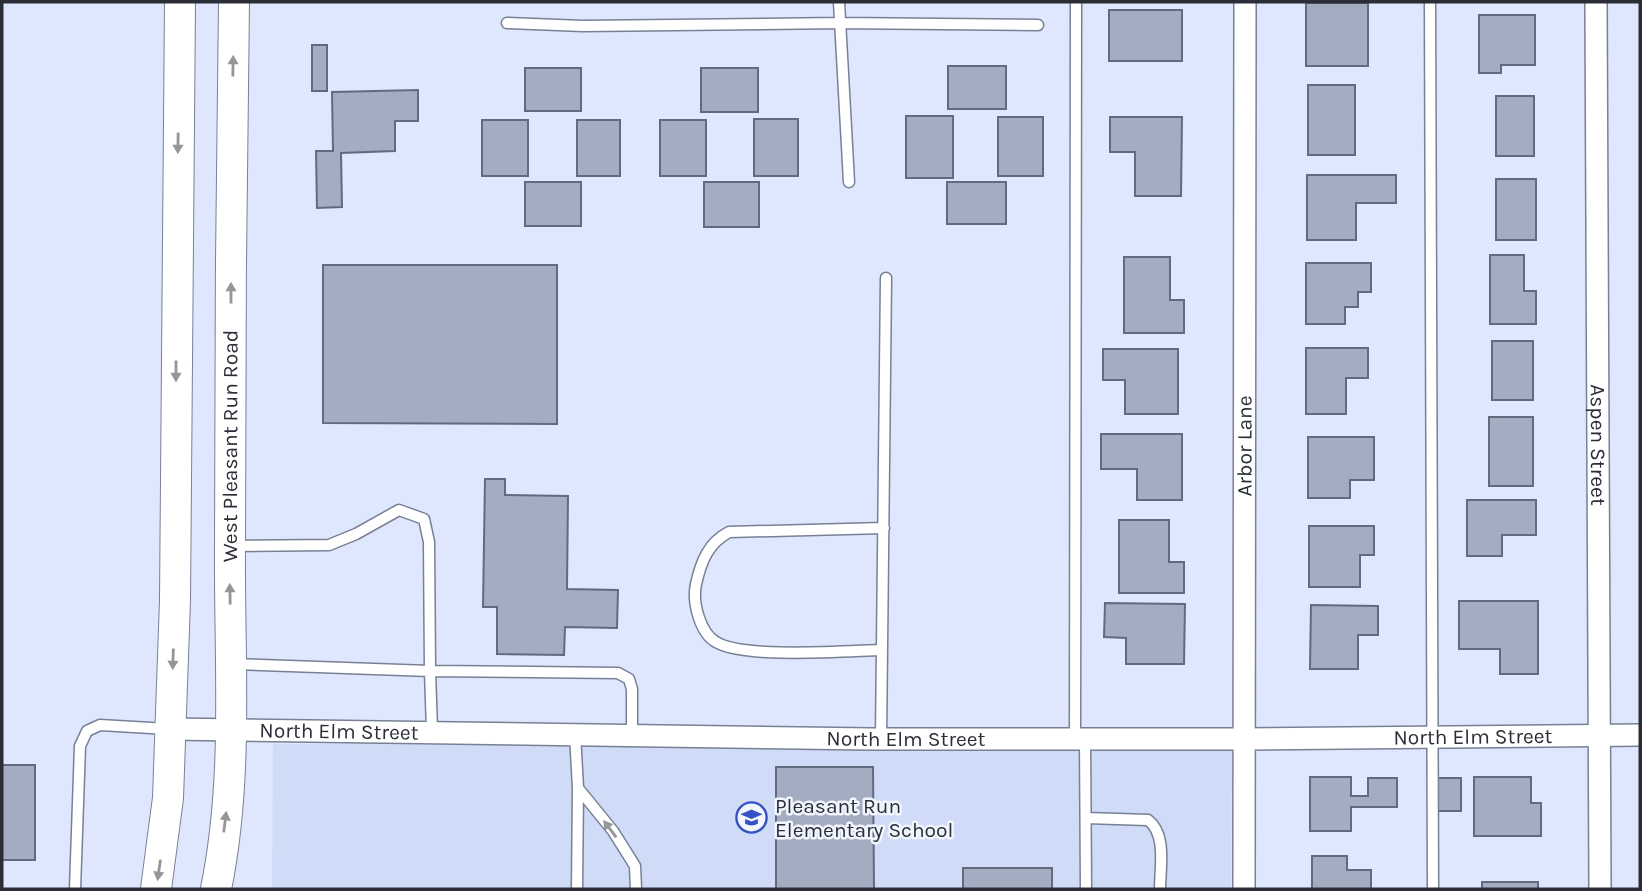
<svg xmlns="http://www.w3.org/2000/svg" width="1642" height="891" font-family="Karla,sans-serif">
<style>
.built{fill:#cfdbf7}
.building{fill:#a3acc1;stroke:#626a7d;stroke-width:2}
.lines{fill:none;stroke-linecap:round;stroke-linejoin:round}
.service-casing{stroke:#788094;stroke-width:13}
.minor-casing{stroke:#788094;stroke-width:24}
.secondary-casing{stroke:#788094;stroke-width:32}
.service{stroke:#fff;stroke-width:10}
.minor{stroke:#fff;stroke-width:21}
.secondary{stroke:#fff;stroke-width:30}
.oneway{fill:#95969a}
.labels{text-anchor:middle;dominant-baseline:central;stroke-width:5;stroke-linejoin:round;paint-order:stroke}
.street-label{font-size:21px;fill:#2b2e36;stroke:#f1f5fe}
.poi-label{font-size:21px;fill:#2b2e36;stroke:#f1f5fe;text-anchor:start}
</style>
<rect width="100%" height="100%" fill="#dee7fe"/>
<path class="built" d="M273 744 1232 747 1231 889H272Z"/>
<path class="building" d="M1306 3H1368V66H1306Z
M1109 10H1182V61H1109Z
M1479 15H1535V65H1501V73H1479Z
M312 45H327V91H312Z
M948 66H1006V109H948Z
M525 68H581V111H525Z
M701 68H758V112H701Z
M1308 85H1355V155H1308Z
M418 90V121H395V151L341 153 342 207 317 208 316 151H333L332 92Z
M1496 96H1534V156H1496Z
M906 116H953V178H906Z
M998 117H1043V176H998Z
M1110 117H1182L1181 196H1135V152H1110Z
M754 119H798V176H754Z
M482 120H528V176H482Z
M577 120H620V176H577Z
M660 120H706V176H660Z
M1307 175H1396V203H1356V240H1307Z
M1496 179H1536V240H1496Z
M525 182H581V226H525Z
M704 182H759V227H704Z
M947 182H1006V224H947Z
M1490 255H1524V291H1536V324H1490Z
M1124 257H1170V300H1184V333H1124Z
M1306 263H1371V292H1358V307H1345V324H1306Z
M323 265H557V424L323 423Z
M1492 341H1533V400H1492Z
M1306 348H1368V378H1346V414H1306Z
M1103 349H1178V414H1125V380H1103Z
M1489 417H1533V486H1489Z
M1101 434H1182V500H1137V469H1101Z
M1308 437H1374V480H1350V498H1308Z
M485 479H505V495L568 496 567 589 618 590 617 628 565 627 564 655 497 654V607H483Z
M1467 500H1536V535H1502V556H1467Z
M1119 520H1169V562H1184V593H1119Z
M1309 526H1374V555H1360V587H1309Z
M1459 601H1538V674H1500V649H1459Z
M1105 603 1185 604 1184 664H1126V638L1104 637Z
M1311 605 1378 606V635H1358V669H1310Z
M2 765H35V860H2Z
M776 767H873L874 889H776Z
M1310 777H1351V796H1368V778H1397V807H1351V831H1310Z
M1474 777H1531V803H1541V836H1474Z
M1437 778H1461V811H1437Z
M1312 856H1347V870H1371V889H1312Z
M963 868H1052V889H963Z
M1482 882H1538V889H1482Z"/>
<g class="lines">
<defs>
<path id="service" d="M839 2 849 182
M1430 2 1433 889
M507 23 583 26 840 23 1038 25
M232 546 329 545 356 534 399 510 424 519 429 542 430 671 618 673 629 679 632 689V735
M882 650C846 651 744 659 716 642 700 633 692 602 696 584 701 562 708 543 729 532L884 528
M234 664 430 671 432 731
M575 734 578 788 613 831 635 866 636 889
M881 739 886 278
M1075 739 1076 2
M1085 739 1086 889
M1086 818 1148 820C1167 834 1160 868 1160 889
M75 889 80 746 87 731 100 725 168 729
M577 889 578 788"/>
<g id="minor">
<path id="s1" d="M1596 2 1600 889"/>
<path id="s2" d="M171 729 871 739H1245L1640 735"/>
<path id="s3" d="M1244 889 1245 2"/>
</g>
<g id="secondary">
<path d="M156 889 168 798 175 600 180 2"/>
<path id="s4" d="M216 889C239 776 229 661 230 546 230 365 231 183 234 2"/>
</g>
</defs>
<use href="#service" class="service-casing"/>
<use href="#minor" class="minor-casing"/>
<use href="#secondary" class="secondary-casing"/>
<use href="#service" class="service"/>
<use href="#minor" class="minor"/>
<use href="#secondary" class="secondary"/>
</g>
<defs><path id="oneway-solid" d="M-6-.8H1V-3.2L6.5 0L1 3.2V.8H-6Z" transform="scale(1.75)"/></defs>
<g class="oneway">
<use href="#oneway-solid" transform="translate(233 66) rotate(-89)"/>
<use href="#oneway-solid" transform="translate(178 143) rotate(91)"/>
<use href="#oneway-solid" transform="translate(231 293) rotate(-90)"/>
<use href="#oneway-solid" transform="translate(176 371) rotate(90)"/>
<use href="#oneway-solid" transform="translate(230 594) rotate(-91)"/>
<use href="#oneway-solid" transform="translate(173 659) rotate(92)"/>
<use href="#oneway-solid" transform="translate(225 822) rotate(-83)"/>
<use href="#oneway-solid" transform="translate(610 829) rotate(-127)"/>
<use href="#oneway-solid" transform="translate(159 870) rotate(98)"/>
</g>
<defs>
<symbol id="school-ring" viewBox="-11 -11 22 22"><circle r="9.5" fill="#f1f5fe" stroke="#3552c3" stroke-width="1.5"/><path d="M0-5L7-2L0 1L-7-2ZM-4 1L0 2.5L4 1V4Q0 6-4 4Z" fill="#3552c3"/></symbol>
</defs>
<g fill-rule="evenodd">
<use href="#school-ring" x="734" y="800" width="35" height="35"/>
</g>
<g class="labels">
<g class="street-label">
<text stroke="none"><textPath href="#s4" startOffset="444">West Pleasant Run Road</textPath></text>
<text stroke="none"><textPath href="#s3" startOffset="443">Arbor Lane</textPath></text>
<text stroke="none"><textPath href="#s1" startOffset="443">Aspen Street</textPath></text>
<text stroke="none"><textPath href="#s2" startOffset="168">North Elm Street</textPath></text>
<text stroke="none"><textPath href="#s2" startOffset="1302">North Elm Street</textPath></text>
<text stroke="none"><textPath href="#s2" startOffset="735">North Elm Street</textPath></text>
</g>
<g class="poi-label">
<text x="775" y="806">Pleasant Run<tspan x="775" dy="24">Elementary School</tspan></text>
</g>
</g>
<rect width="1642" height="891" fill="none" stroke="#2b2e36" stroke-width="7"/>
</svg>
